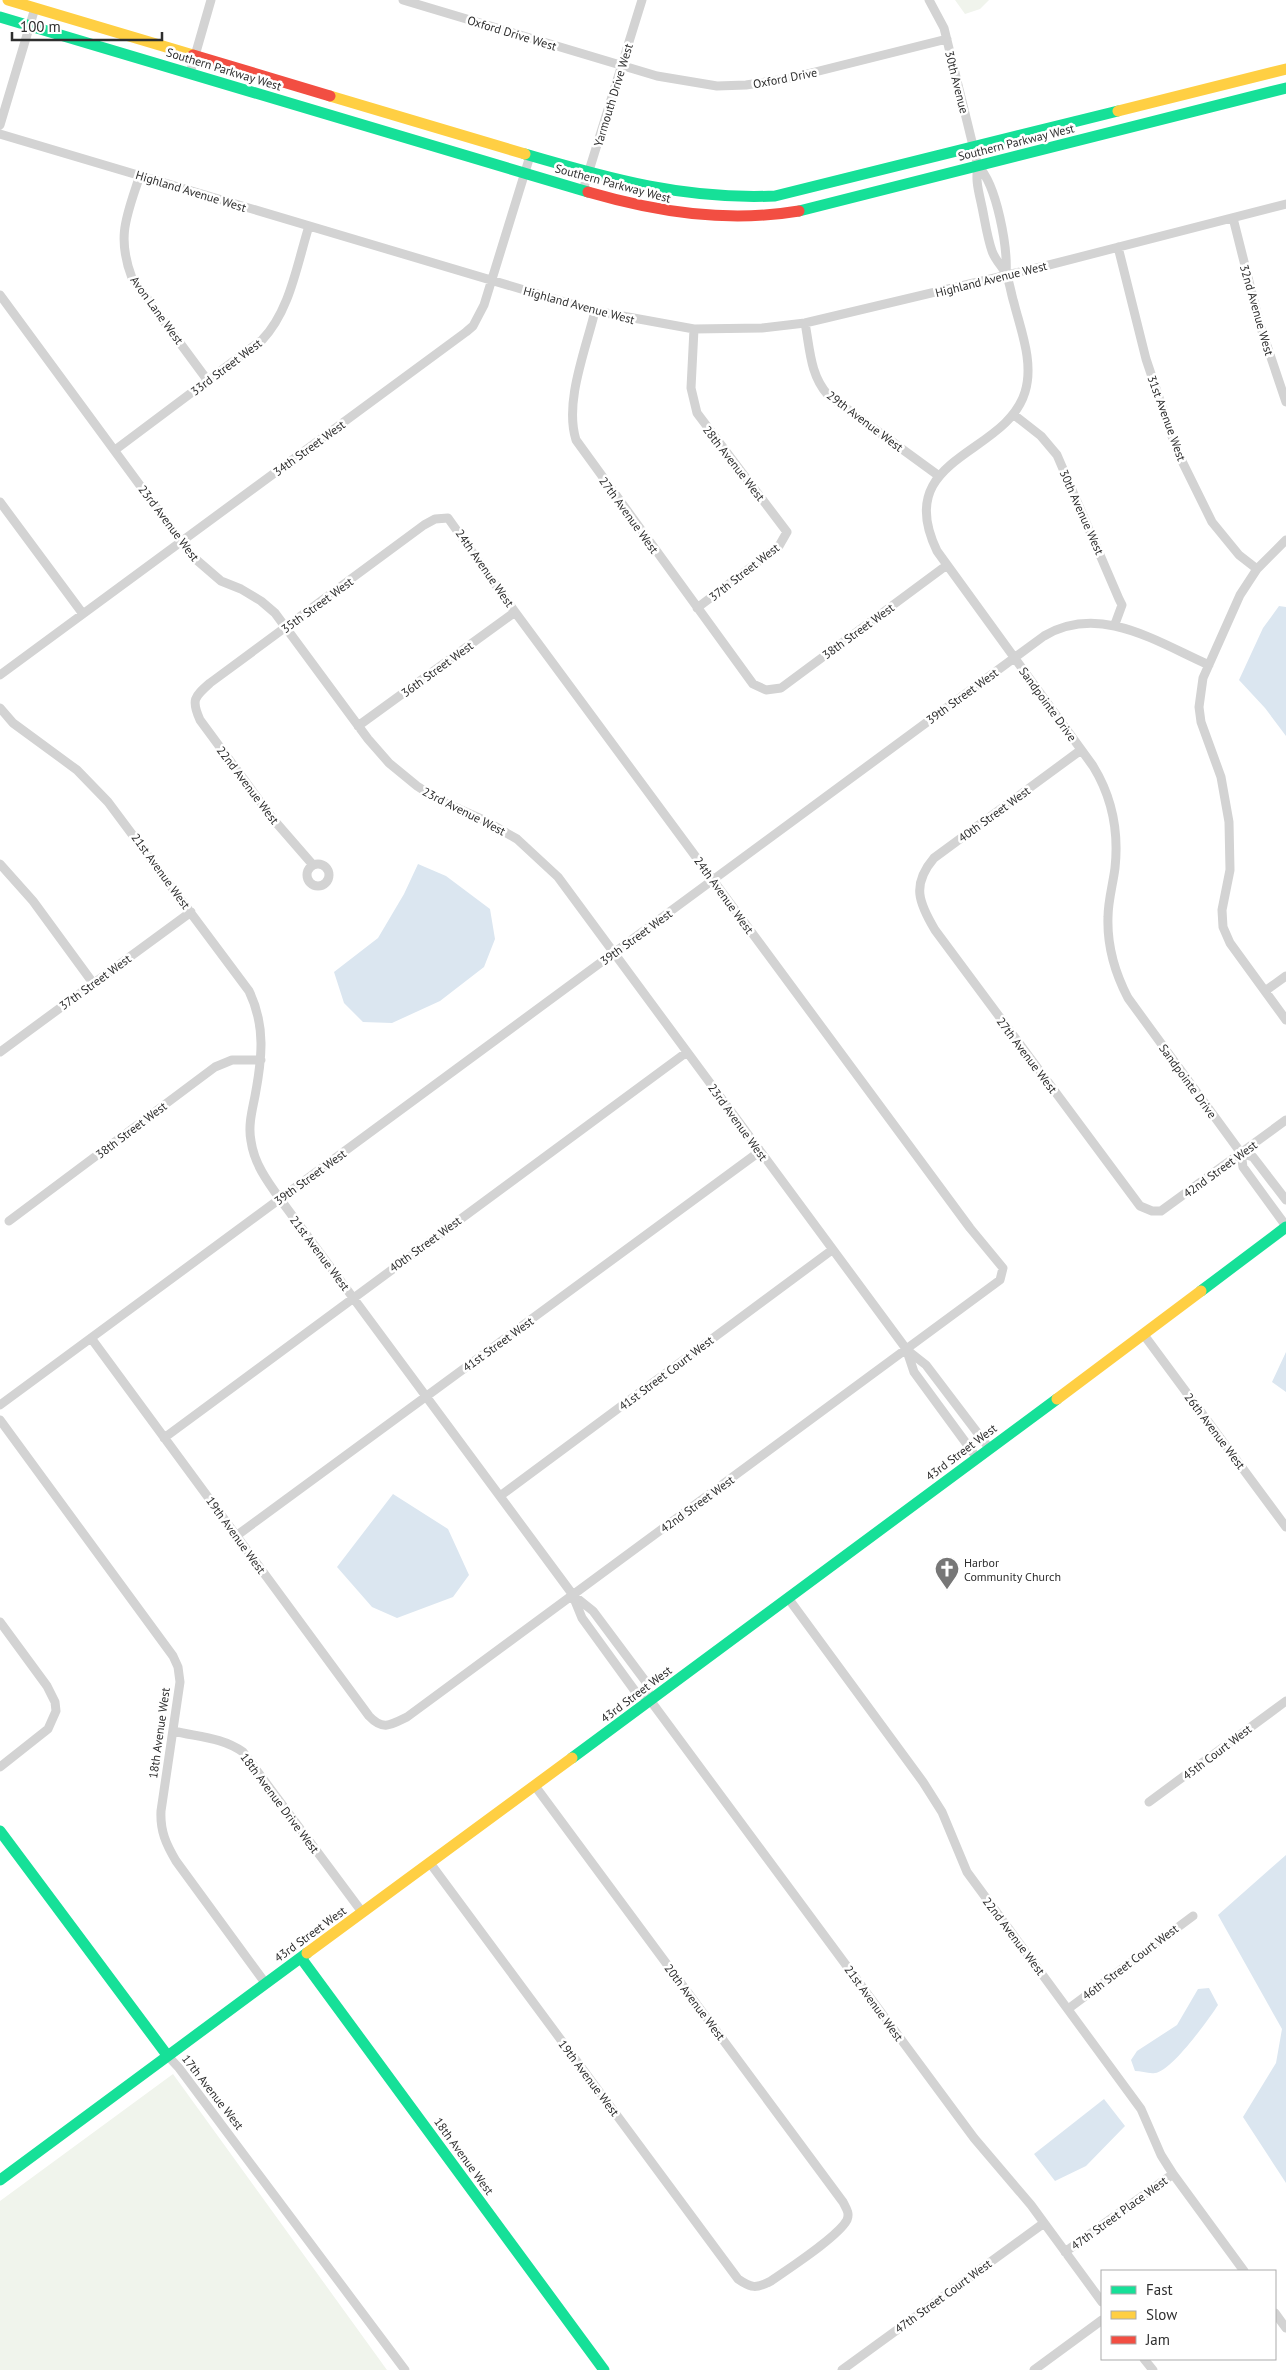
<svg xmlns="http://www.w3.org/2000/svg" width="1286" height="2370" font-family="'PT Sans',sans-serif">
<style>
.green{fill:#f0f4ec}
.water{fill:#dbe6f0}
.lines{fill:none;stroke-linecap:round;stroke-linejoin:round}
.street{stroke:#d3d3d3;stroke-width:9}
.fast{stroke:#16e098;stroke-width:11}
.slow{stroke:#ffcf43;stroke-width:11}
.jam{stroke:#f24e42;stroke-width:11}
.labels{text-anchor:middle;dominant-baseline:central;stroke-width:5;stroke-linejoin:round;paint-order:stroke}
.street-label{font-size:12px;fill:#2e2e2e;stroke:#fff}
.poi-label{font-size:12px;fill:#2e2e2e;stroke:#fff;text-anchor:start}
</style>
<rect width="100%" height="100%" fill="#fff"/>
<path class="green" d="M955 0H989L980 9 965 14Z
M173 2074 387 2370H0V2201Z"/>
<path class="water" d="M1279 606 1286 607V736L1265 708 1239 680 1263 628Z
M418 864 446 876 490 909 495 939 484 967 440 1001 392 1023 363 1022 344 1003 334 972 378 938 404 894Z
M1286 1352V1392L1272 1382Z
M393 1494 448 1529 469 1575 453 1597 397 1618 372 1607 337 1567Z
M1286 1855V2183L1243 2117 1276 2063 1282 2029 1218 1915Z
M1209 1988 1218 2005C1209 2019 1171 2072 1155 2073 1149 2074 1141 2071 1135 2071L1131 2060 1137 2051 1177 2025 1198 1989Z
M1104 2099 1125 2126 1086 2166 1055 2181 1034 2154Z"/>
<g class="lines">
<path class="street" d="M403 0 657 76 717 86 746 85 791 78 947 39
M929 0 944 28 978 166C975 181 979 192 982 207 985 221 987 237 992 251 995 260 1002 266 1006 274 1010 283 1011 294 1014 303 1021 331 1034 363 1025 392 1006 456 891 456 937 551L1093 766C1112 797 1119 831 1115 868 1113 884 1108 901 1108 917 1107 945 1115 973 1128 998L1241 1153 1253 1157 1286 1200
M190 73 211 0
M0 125 35 8
M0 134 595 311 694 329 762 328 805 323 1045 266 1286 204
M978 166C997 185 1008 248 1006 275
M140 175C127 215 116 236 132 278L208 381
M583 190 642 0
M1233 218 1260 325 1286 402
M1118 247 1146 359 1177 451 1212 522 1239 555 1257 569
M0 295 192 556 221 581 241 589 261 601 275 613 368 739 389 763 417 786 437 799 484 820 517 839 558 877 907 1350 926 1365 989 1448
M595 311C586 349 564 402 576 440L753 684 766 690 781 688 947 565
M805 323C810 349 810 375 828 395L939 476
M694 329 691 388 697 413 787 532 779 546 697 608
M1013 414 1041 436 1057 455 1119 599 1122 605 1115 624
M115 450 262 340C290 311 297 264 309 226
M0 502 83 614
M1286 540 1257 569 1240 595 1203 678 1199 707 1201 722 1221 777 1229 822 1230 870 1222 910 1223 927 1230 943 1286 1020
M0 675 466 332 473 326 484 305 530 156
M0 708 13 723 77 770 108 802 249 991C266 1026 262 1059 255 1096 252 1111 248 1126 251 1141 254 1163 267 1181 280 1199L573 1595 593 1611 646 1682 650 1700
M358 726 515 612
M1081 750 934 858C911 885 919 903 935 930L1140 1206 1152 1211H1161L1286 1120
M307 875a11 11 0 1 1 22 0a11 11 0 1 1-22 0Z
M0 864 33 901 93 983
M1265 991 1286 976
M0 1052 191 912
M1241 1153 1243 1167 1286 1226
M9 1221 215 1067 232 1060H261
M1144 1335 1286 1527
M91 1338 369 1716C383 1731 391 1725 407 1717L1000 1280 1003 1268 970 1228 515 612 448 518 435 519 424 525 210 683C194 697 191 700 200 720L273 819 313 865
M907 1351 914 1372 977 1458
M0 1405 1044 636C1100 603 1157 642 1209 665
M0 1420 173 1656 178 1667 180 1682 161 1811C160 1831 166 1844 176 1861L266 1984
M164 1438 687 1052
M500 1496 832 1250
M236 1536 759 1152
M573 1596 582 1618 635 1691 650 1700 974 2138 1031 2205 1102 2302
M788 1598 923 1782 942 1812 967 1872 1141 2109 1161 2155 1173 2174 1244 2271
M0 1622 47 1686 55 1702 56 1711 48 1729 0 1767
M173 1731C198 1737 222 1737 243 1752L362 1912
M1149 1802 1286 1701
M430 1863 738 2279C751 2288 756 2289 771 2281 788 2269 838 2237 847 2220 850 2213 846 2208 843 2202L535 1786
M1068 2009 1193 1916
M167 2055 179 2068 405 2370
M1065 2252 1173 2174
M1275 2313 1286 2328
M1144 2359 1153 2370
M842 2370 1044 2223
M1034 2370 1102 2320"/>
<path class="fast" d="M0 17 588 192
M525 154C610 179 686 200 775 196L1118 111
M799 211 1286 88
M1201 1291 1286 1227
M572 1758 1057 1399
M0 1831 167 2055
M301 1958 604 2370
M0 2180 307 1953"/>
<path class="slow" d="M8 0 193 55
M330 96 525 154
M1118 111 1286 69
M1057 1399 1201 1291
M307 1953 572 1758"/>
<path class="jam" d="M193 55 330 96
M588 192C657 212 727 223 799 211"/>
</g>
<defs>
<symbol id="church-pin" viewBox="-11 -11 22 30"><path d="M0 17L-7.5 6A9.5 9.5 0 1 1 7.5 6Z" fill="#777" stroke="#fff"/><path d="M-1.2-6h2.4v3.5h3.3v2.4h-3.3V6h-2.4V-.1h-3.3v-2.4h3.3Z" fill="#fff"/></symbol>
</defs>
<g fill-rule="evenodd">
<use href="#church-pin" x="933" y="1555" width="28" height="38"/>
</g>
<g class="labels">
<g class="street-label">
<text transform="translate(512 33) rotate(17)">Oxford Drive West</text>
<text transform="translate(224 69) rotate(17)">Southern Parkway West</text>
<text transform="translate(785 78) rotate(-11)">Oxford Drive</text>
<text transform="translate(957 82) rotate(76)">30th Avenue</text>
<text transform="translate(613 95) rotate(-73)">Yarmouth Drive West</text>
<text transform="translate(1016 142) rotate(-14)">Southern Parkway West</text>
<text transform="translate(613 183) rotate(15)">Southern Parkway West</text>
<text transform="translate(191 191) rotate(17)">Highland Avenue West</text>
<text transform="translate(991 279) rotate(-14)">Highland Avenue West</text>
<text transform="translate(579 305) rotate(15)">Highland Avenue West</text>
<text transform="translate(157 310) rotate(54)">Avon Lane West</text>
<text transform="translate(1257 310) rotate(74)">32nd Avenue West</text>
<text transform="translate(226 367) rotate(-37)">33rd Street West</text>
<text transform="translate(1167 418) rotate(70)">31st Avenue West</text>
<text transform="translate(865 421) rotate(37)">29th Avenue West</text>
<text transform="translate(309 448) rotate(-36)">34th Street West</text>
<text transform="translate(734 463) rotate(52)">28th Avenue West</text>
<text transform="translate(1082 512) rotate(66)">30th Avenue West</text>
<text transform="translate(629 515) rotate(54)">27th Avenue West</text>
<text transform="translate(169 523) rotate(53)">23rd Avenue West</text>
<text transform="translate(485 568) rotate(55)">24th Avenue West</text>
<text transform="translate(744 572) rotate(-38)">37th Street West</text>
<text transform="translate(317 605) rotate(-36)">35th Street West</text>
<text transform="translate(858 631) rotate(-36)">38th Street West</text>
<text transform="translate(437 669) rotate(-36)">36th Street West</text>
<text transform="translate(962 696) rotate(-36)">39th Street West</text>
<text transform="translate(1048 704) rotate(54)">Sandpointe Drive</text>
<text transform="translate(248 785) rotate(53)">22nd Avenue West</text>
<text transform="translate(464 811) rotate(27)">23rd Avenue West</text>
<text transform="translate(994 814) rotate(-36)">40th Street West</text>
<text transform="translate(161 871) rotate(54)">21st Avenue West</text>
<text transform="translate(724 895) rotate(54)">24th Avenue West</text>
<text transform="translate(636 937) rotate(-36)">39th Street West</text>
<text transform="translate(95 982) rotate(-36)">37th Street West</text>
<text transform="translate(1027 1055) rotate(53)">27th Avenue West</text>
<text transform="translate(1188 1081) rotate(54)">Sandpointe Drive</text>
<text transform="translate(738 1122) rotate(54)">23rd Avenue West</text>
<text transform="translate(131 1130) rotate(-37)">38th Street West</text>
<text transform="translate(1220 1169) rotate(-36)">42nd Street West</text>
<text transform="translate(310 1177) rotate(-36)">39th Street West</text>
<text transform="translate(425 1244) rotate(-36)">40th Street West</text>
<text transform="translate(320 1253) rotate(53)">21st Avenue West</text>
<text transform="translate(498 1344) rotate(-36)">41st Street West</text>
<text transform="translate(666 1373) rotate(-37)">41st Street Court West</text>
<text transform="translate(1215 1431) rotate(53)">26th Avenue West</text>
<text transform="translate(961 1452) rotate(-37)">43rd Street West</text>
<text transform="translate(697 1504) rotate(-36)">42nd Street West</text>
<text transform="translate(236 1535) rotate(54)">19th Avenue West</text>
<text transform="translate(636 1694) rotate(-37)">43rd Street West</text>
<text transform="translate(159 1733) rotate(-82)">18th Avenue West</text>
<text transform="translate(1217 1752) rotate(-37)">45th Court West</text>
<text transform="translate(280 1803) rotate(53)">18th Avenue Drive West</text>
<text transform="translate(310 1934) rotate(-36)">43rd Street West</text>
<text transform="translate(1014 1936) rotate(53)">22nd Avenue West</text>
<text transform="translate(1130 1962) rotate(-37)">46th Street Court West</text>
<text transform="translate(695 2002) rotate(53)">20th Avenue West</text>
<text transform="translate(874 2003) rotate(54)">21st Avenue West</text>
<text transform="translate(589 2078) rotate(53)">19th Avenue West</text>
<text transform="translate(213 2092) rotate(52)">17th Avenue West</text>
<text transform="translate(464 2156) rotate(54)">18th Avenue West</text>
<text transform="translate(1119 2213) rotate(-36)">47th Street Place West</text>
<text transform="translate(943 2296) rotate(-36)">47th Street Court West</text>
</g>
<g class="poi-label">
<text x="964" y="1562">Harbor<tspan x="964" dy="14">Community Church</tspan></text>
</g>
</g>
<rect x="1101" y="2270" width="175" height="90" fill="#ffffff" stroke="#ababab"/>
<rect x="1111" y="2286" width="25" height="8" fill="#16e098" stroke="#ababab"/>
<text x="1146" y="2295" font-size="15" fill="#2e2e2e">Fast</text>
<rect x="1111" y="2311" width="25" height="8" fill="#ffcf43" stroke="#ababab"/>
<text x="1146" y="2320" font-size="15" fill="#2e2e2e">Slow</text>
<rect x="1111" y="2336" width="25" height="8" fill="#f24e42" stroke="#ababab"/>
<text x="1146" y="2345" font-size="15" fill="#2e2e2e">Jam</text>
<path d="M12 32v8h150v-8" fill="none" stroke="#2e2e2e" stroke-width="2.5"/>
<text x="20" y="32" font-size="15" fill="#2e2e2e" stroke="#ffffff" stroke-width="4" paint-order="stroke">100 m</text>
</svg>
